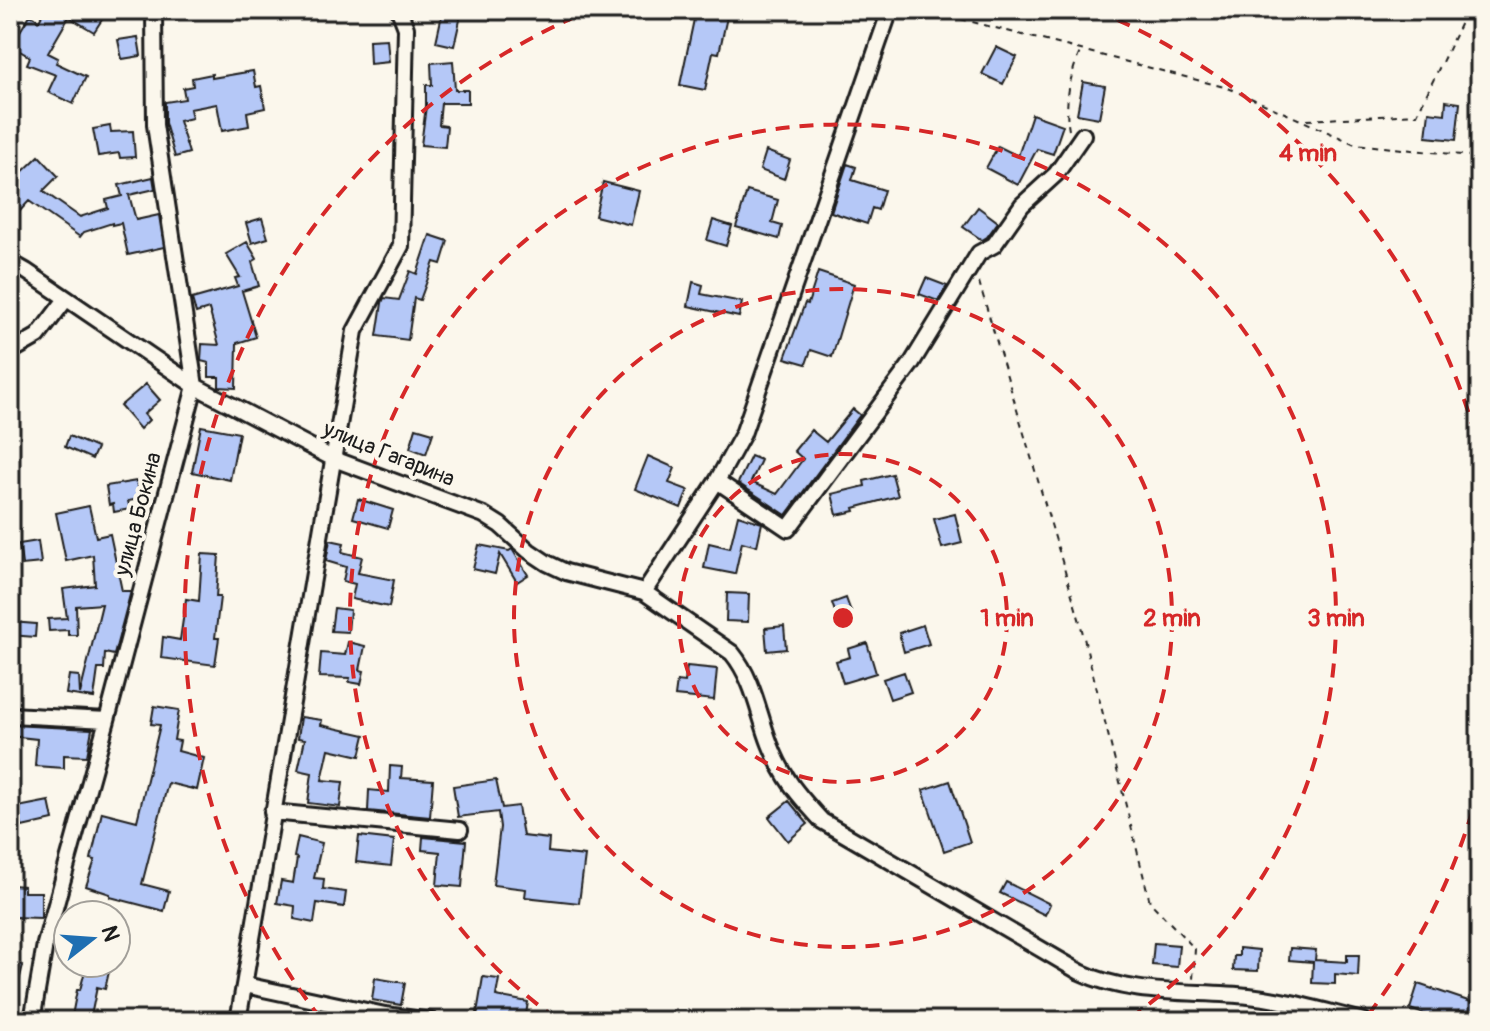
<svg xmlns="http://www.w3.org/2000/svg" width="1490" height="1031" font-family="Pangolin,sans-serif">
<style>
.building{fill:#b5c8f7;stroke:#1c1c1c;stroke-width:2}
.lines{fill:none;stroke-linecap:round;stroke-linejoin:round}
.street-casing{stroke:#1c1c1c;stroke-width:20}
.path{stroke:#1c1c1c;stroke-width:2;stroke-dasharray:6 6;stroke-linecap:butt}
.street{stroke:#fbf7ec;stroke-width:14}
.ring{fill:none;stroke:#d62828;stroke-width:4;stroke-dasharray:14 10}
.labels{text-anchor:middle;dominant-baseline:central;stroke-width:8;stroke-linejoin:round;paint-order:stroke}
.street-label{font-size:22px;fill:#1c1c1c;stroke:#fbf7ec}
.centre{fill:#d62828;stroke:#fbf7ec;stroke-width:4}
.ring-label{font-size:24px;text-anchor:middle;font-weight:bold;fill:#d62828;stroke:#fbf7ec;stroke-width:8;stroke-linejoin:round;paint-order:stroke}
</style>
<rect width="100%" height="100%" fill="#fbf7ec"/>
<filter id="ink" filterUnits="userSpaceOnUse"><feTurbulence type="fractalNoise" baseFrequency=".0125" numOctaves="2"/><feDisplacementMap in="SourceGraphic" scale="16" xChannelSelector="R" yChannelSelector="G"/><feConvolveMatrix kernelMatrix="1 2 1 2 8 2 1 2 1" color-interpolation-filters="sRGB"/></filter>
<g filter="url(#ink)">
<path class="building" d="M45 10H89L103 18 94 32 69 17 48 53 58 58 56 63 86 77 73 104 48 92 56 75 27 64 30 57 11 46 30 15 39 20Z
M443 10H460V20L454 46 436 42Z
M696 10H722L721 15 727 17 719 53 713 52 705 90 680 85Z
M138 37 141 56 122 59 118 40Z
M387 39 389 62 370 64 369 40Z
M996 47 1017 57 1003 84 982 74Z
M453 61 455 90H468V103H441L439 125 447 126 445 147 421 145 426 106V85H432L431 63Z
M253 71 256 87 261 86 265 108 247 112 249 126 222 131 217 104 190 109 192 118 179 121 189 153 175 157 165 123V102L185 99 183 88 193 86 192 78 212 74V78Z
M1083 82 1105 86 1099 118 1077 114Z
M1446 101 1460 103 1456 140 1426 137 1429 112 1445 114Z
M1032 114 1063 125 1053 154 1037 149 1018 185 986 168 998 146 1018 156Z
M110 126 111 132 133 131 135 157 120 158 119 153 98 156 93 129Z
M766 151 790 160 784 179 760 170Z
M39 156 58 176 43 191 80 217 108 208 106 200 122 196 119 185 153 177 155 189 129 195 136 220 159 215 164 247 128 255 121 223 112 225V223L84 232 80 237 29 201 18 213 10 206V173L16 178Z
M847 164 856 167 852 180 884 190 878 210 872 208 867 224 831 212Z
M603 182 639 191 631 225 595 216Z
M747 191 778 200 772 223 782 226 779 239 736 227Z
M978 207 998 222 987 237 982 240 963 227Z
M262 218 268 238 252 243 246 223Z
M713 220 732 226 726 246 707 240Z
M430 235 448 241 441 264 434 262 420 300 414 298 408 340 377 336 382 303 384 298 399 300 410 271 417 274Z
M247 242 257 259 252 262 259 286 242 291 256 337 237 343 236 388 219 387V377H209V363L201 361 202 344 219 345 209 309 196 313 192 299 238 286 235 278 240 277 226 254Z
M818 272 854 284 832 357 811 350 806 364 785 358 805 303 808 304Z
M926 278 947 286 938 301 919 294Z
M693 282 703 285 701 294 742 302 739 317 688 306Z
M146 384 160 400 144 414 149 420 140 429 120 406Z
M853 409 860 415 786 515 738 483 751 456 761 460 751 482 777 494 803 459 794 451 811 430 826 442Z
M201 426 239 433 230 480 192 472Z
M416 428 433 433 426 454 410 448Z
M69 436 97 448 92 459 65 447Z
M648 456 675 468 669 483 688 490 681 508 635 489Z
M892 474 898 496 854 508 855 511 837 515 832 494 865 486 864 481Z
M137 481 140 499 128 501 130 509 114 512 113 504 109 505 106 486Z
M358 499 393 510 388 528 353 518Z
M89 506 96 537 110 534 122 591H131L114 655 105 653 104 669H98L94 698 66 694 69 675 79 676 80 694 102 604 76 606 77 635H68V630L49 631 48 619 67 618 63 589 95 585 93 555 66 561 56 513Z
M955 514 962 543 942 548 934 519Z
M738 515 762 523 757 546 742 542 735 574 704 568 709 543 730 548Z
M330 540 344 543 342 552 362 557 358 573 394 580 389 607 352 599 355 584 343 581 346 567 326 561Z
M38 541 41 563 22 565 19 544Z
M479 545 509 551 512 549 528 575 517 582 500 554 495 574 473 569Z
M202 554 219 555 216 597H220L215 638H219L215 665 161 658 163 637 180 640 186 599 199 601Z
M727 593 749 594 748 622 726 621Z
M846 598 854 620 840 626 832 603Z
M334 608 350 610 348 632 331 631Z
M11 622 36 624 35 637 10 635Z
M923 625 929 644 904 652 899 633Z
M784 626 786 649 767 651 765 628Z
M348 642 365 646 360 670 364 671 361 684 349 682 350 678 319 677 321 653 345 655Z
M867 643 876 673 843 683 836 661 850 657 848 649Z
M687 666 717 669 714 700 675 696 677 681 685 682Z
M904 672 911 692 890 699 883 679Z
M154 706 179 710 174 740 180 741 178 751 204 758 197 790 168 783 142 884 169 891 164 911 110 897V894L86 886 95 860 91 859 102 812 137 821 160 725 151 724Z
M301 717 322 720 321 725 365 735 360 756 329 749 322 780 343 782 340 807 308 803 312 773 298 770 305 739 298 738Z
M10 725 92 729 87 756 64 755V768L35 766 37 739 10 736Z
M390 766 402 767 401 778 433 780 430 817 368 811 369 790 389 792Z
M496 780 502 808 518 806 523 836 549 839 548 852 585 856 579 903 525 897 526 889 493 885 500 827 498 812 458 817 453 786Z
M950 781 970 842 944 851 923 790Z
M49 801 53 820 22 827 18 807Z
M789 801 808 824 788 841 769 817Z
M359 836 394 840 391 866 356 862Z
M298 837 322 843 314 878 324 879 323 889 346 892 344 907 317 903 314 923 294 919 295 906 277 903 281 881 293 883 297 858 294 857Z
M423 837 466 841 462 887 437 885 440 852 422 850Z
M1006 882 1050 904 1045 915 1000 893Z
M10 885 24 886V892H41V918L10 917Z
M1154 943 1179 945 1177 967 1152 965Z
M1239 948 1259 950 1258 971 1233 970 1234 956H1239Z
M1290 948 1316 950 1315 960 1347 962V955H1359L1358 976 1335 974V984L1312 983 1313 962 1289 960Z
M10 962 23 965 14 1002 10 1001Z
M87 963H111L105 989 97 987 90 1021H71L77 990H80Z
M483 977 499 979 496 996 528 1002 525 1021 476 1019Z
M375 978 405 983 401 1005 372 1000Z
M1418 984 1480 1005V1019L1459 1011 1456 1021H1438L1439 1019 1410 1009Z"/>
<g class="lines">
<defs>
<path id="street" d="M10 262 26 271 195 386 334 459 484 515 500 525 529 551 547 563 566 572 644 592 732 653C754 680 758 713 770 744 783 778 798 795 822 821L1080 972C1132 997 1194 990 1249 996 1288 1000 1326 1012 1364 1021
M10 352 38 336 66 299
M717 481 788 529 911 364 979 253 994 245 1022 205 1056 174 1083 135
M644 592 717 481 743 434 890 10
M10 715 107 720
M272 812 460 830
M245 985 385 1015 431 1021
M32 1021 45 944 107 720 195 386 155 125 154 10
M238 1021 355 331 401 246 406 28 399 10"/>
</defs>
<use href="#street" class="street-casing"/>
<path class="path" d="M926 10 1228 88 1355 144 1480 157
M1307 120 1417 114 1467 10
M1069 130C1064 103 1070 74 1081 50
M979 282 1080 622 1150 902 1195 949 1193 979"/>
<use href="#street" class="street"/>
</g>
</g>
<g class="ring">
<circle cx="843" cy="618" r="164"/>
<circle cx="843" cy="618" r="329"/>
<path d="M557 1019A493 493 0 1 1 1129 1019"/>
<path d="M1479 788A658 658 0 0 1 1365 1019M321 1019A658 658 0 0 1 591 10M1095 10A658 658 0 0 1 1479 448"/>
</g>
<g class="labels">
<g class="street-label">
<text transform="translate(389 454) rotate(22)">улица Гагарина</text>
<text transform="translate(138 514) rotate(-75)">улица Бокина</text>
</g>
</g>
<circle cx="843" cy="618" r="12" class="centre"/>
<g class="ring-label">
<text x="1308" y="161">4 min</text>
<text x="1007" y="626">1 min</text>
<text x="1172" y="626">2 min</text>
<text x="1336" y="626">3 min</text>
</g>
<rect width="1490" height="1031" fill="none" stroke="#fbf7ec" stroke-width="40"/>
<rect x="20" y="20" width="1450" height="991" fill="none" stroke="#1c1c1c" stroke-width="3" filter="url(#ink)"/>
<g transform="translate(92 939) rotate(73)"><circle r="38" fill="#fbf7ec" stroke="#a29f99" stroke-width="2"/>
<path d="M0-6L14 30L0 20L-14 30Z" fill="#1f6fb2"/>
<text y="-12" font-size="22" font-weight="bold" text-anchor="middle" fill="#1c1c1c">N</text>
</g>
</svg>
